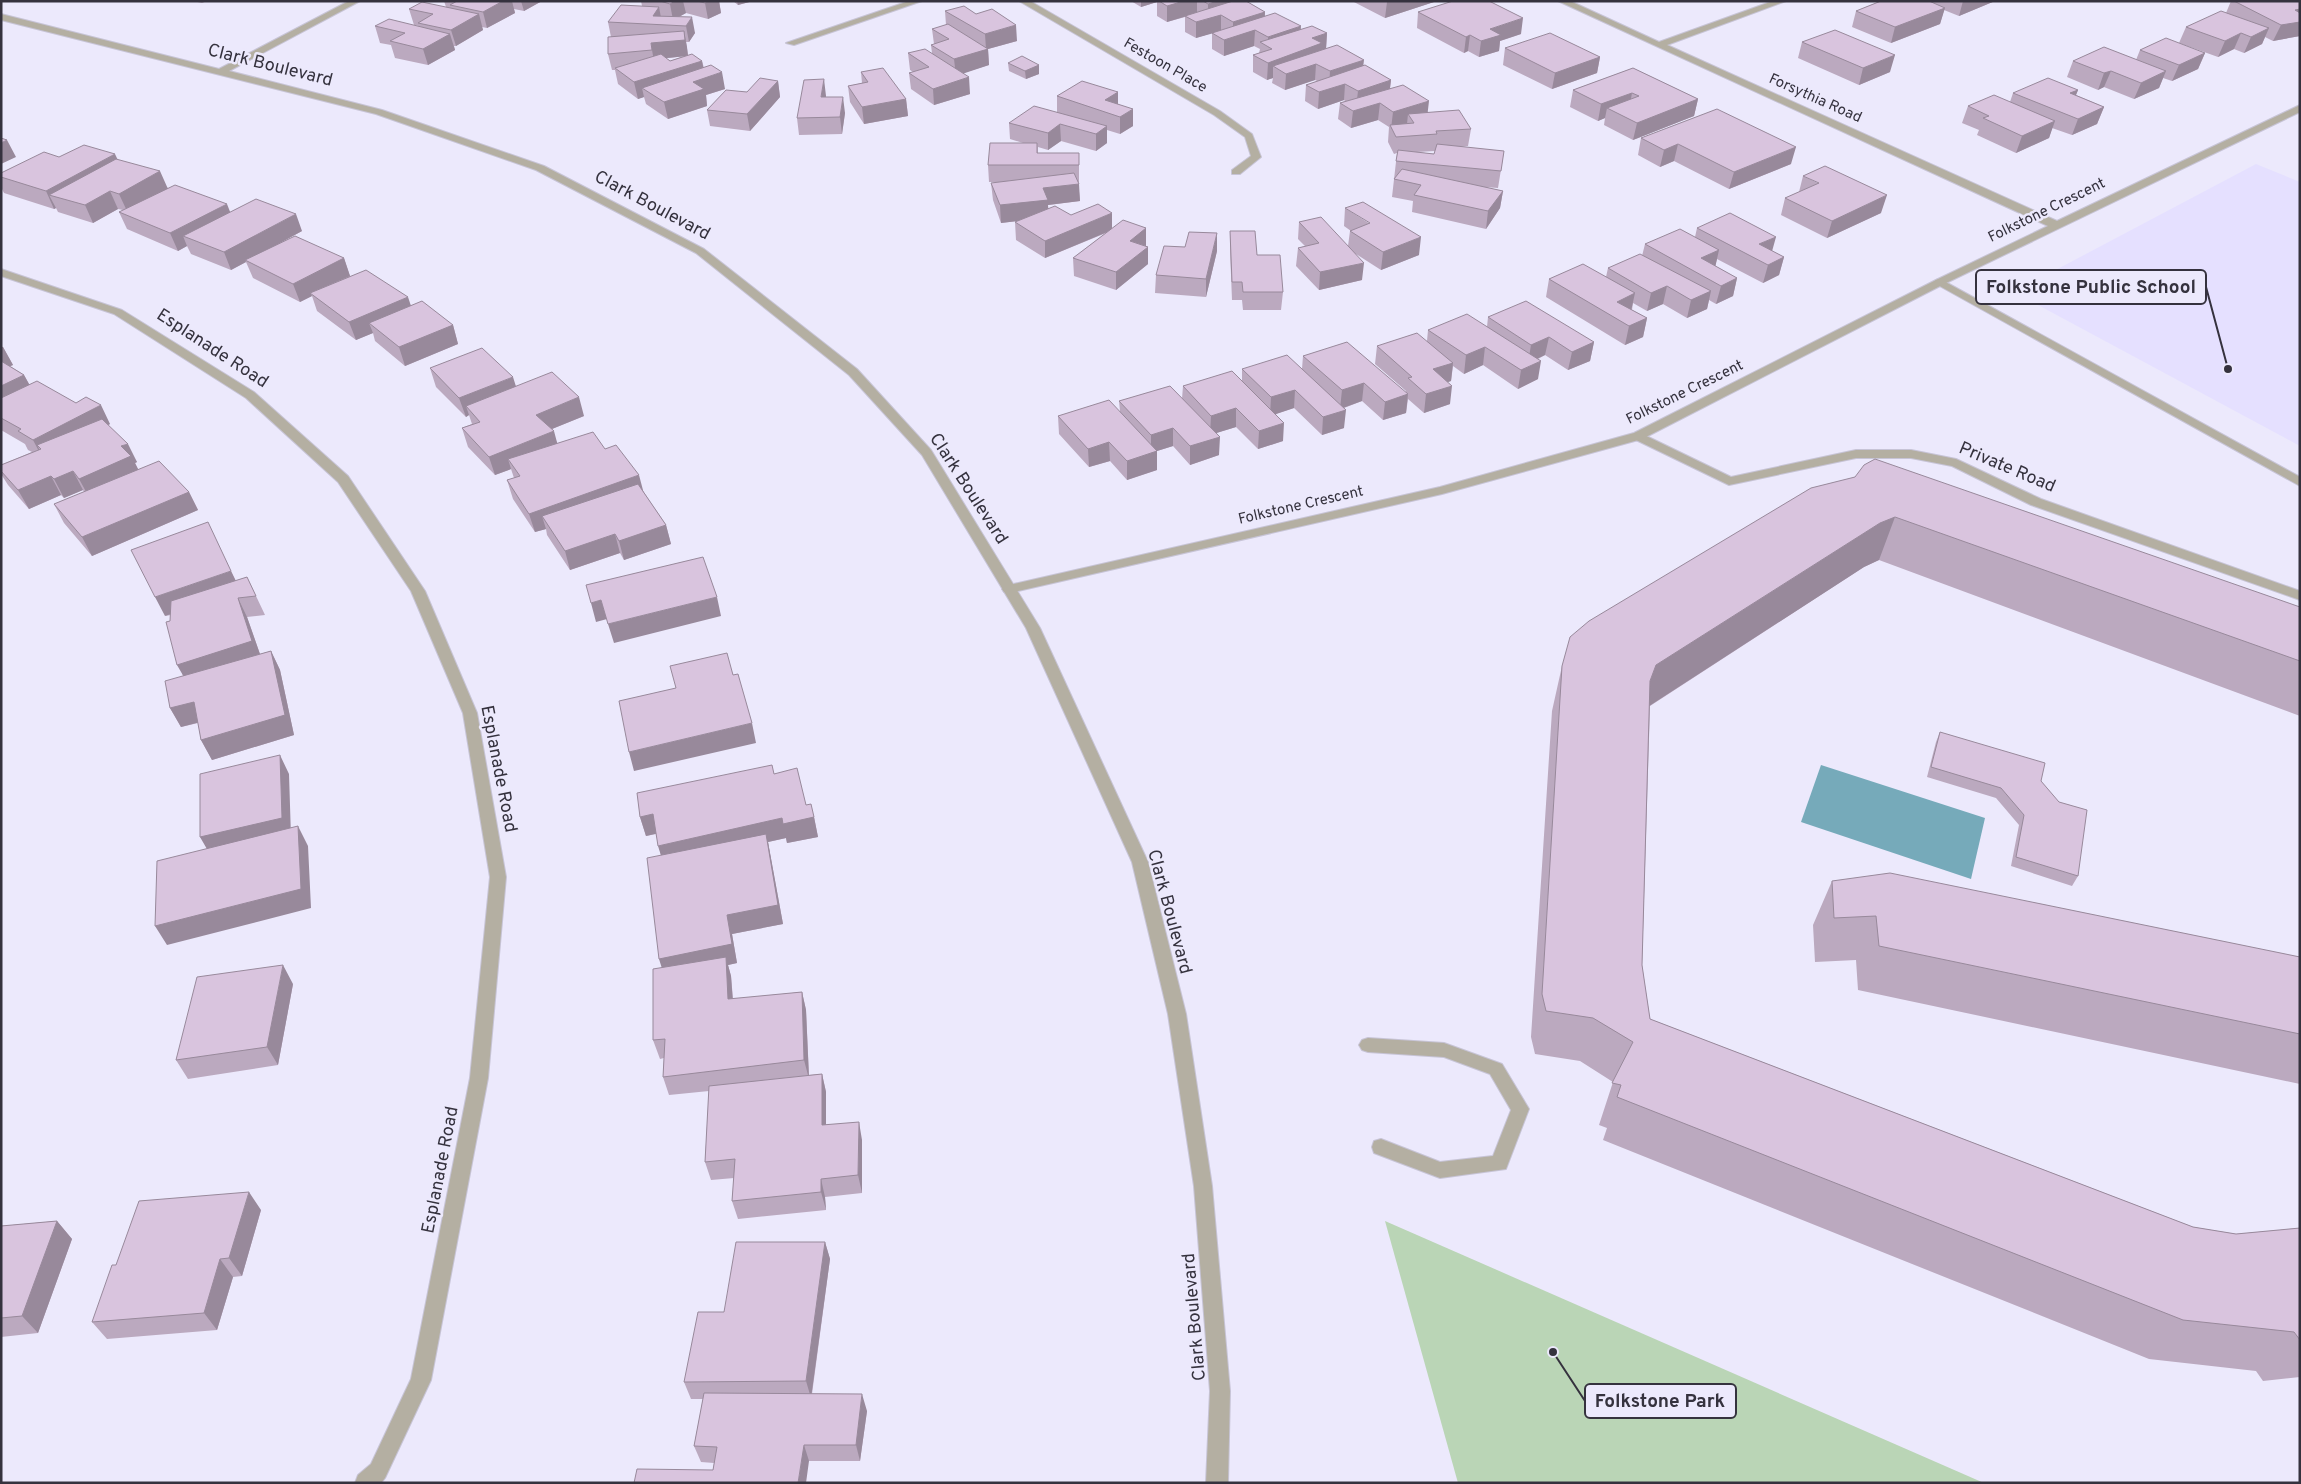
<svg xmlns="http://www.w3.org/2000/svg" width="2301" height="1484" font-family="Overpass,sans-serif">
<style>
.built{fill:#e5e0ff}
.green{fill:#bad5b6}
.water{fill:#76aaba}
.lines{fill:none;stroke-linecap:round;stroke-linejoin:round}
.service-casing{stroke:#c7c4d6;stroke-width:2}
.minor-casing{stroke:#c7c4d6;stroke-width:2}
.tertiary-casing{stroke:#c7c4d6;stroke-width:2}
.service{fill:#b4afa2;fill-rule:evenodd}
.minor{fill:#b4afa2;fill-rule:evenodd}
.tertiary{fill:#b4afa2;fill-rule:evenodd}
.wall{fill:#bba9bf;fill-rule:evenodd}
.shaded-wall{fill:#98899b}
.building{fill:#d9c4de;stroke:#98899b}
.labels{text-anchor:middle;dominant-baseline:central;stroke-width:5;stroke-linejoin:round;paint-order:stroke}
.far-street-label{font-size:15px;fill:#35323e;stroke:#ece9fc}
.street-label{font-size:18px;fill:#35323e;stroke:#ece9fc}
.leader{fill:none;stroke:#35323e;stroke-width:2}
.callout-dot{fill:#35323e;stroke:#ece9fc;stroke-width:2}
.callout{fill:#ece9fc;stroke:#35323e;stroke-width:2}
.callout-label{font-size:19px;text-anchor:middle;font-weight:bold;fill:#35323e}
</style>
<rect width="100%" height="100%" fill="#ece9fc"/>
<path class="built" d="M2256 164 2300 182V446L2014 292Z"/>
<path class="green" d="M1385 1221 1984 1483H1458Z"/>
<path class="water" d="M1821 765 1985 818 1971 879 1801 822Z"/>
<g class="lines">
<defs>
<path id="service" d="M1940 279 2300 477V486L1936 284 1934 282 1936 280Z
M1638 432 1731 477 1856 450H1911L1956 459 2041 499 2300 591V600L2031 505 1952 466 1911 458H1856L1729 485 1634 439 1632 436Z
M1368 1038 1444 1043 1502 1064 1529 1109 1506 1169 1440 1178 1374 1153 1372 1147 1374 1141 1381 1139 1440 1162 1493 1156 1511 1110 1490 1074 1444 1057 1368 1052 1362 1050 1359 1045 1362 1040Z"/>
<path id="minor" d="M909 1H922L794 45 786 43Z
M1019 1H1030L1220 111 1252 134 1261 157 1240 174H1232V170L1251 156 1245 137 1214 115Z
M1558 1H1570L1659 42 1773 1H1786L1667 45 2057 221 2300 105V112L1944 284 1642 439 1442 494 1009 593 1004 592 1002 589 1009 585 1440 487 1634 433 1936 280 2048 226Z
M1 269 122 310 254 392 348 476 425 591 477 713 506 877 488 1078 431 1380 385 1478 381 1483H355L358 1475 371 1464 411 1379 470 1078 490 877 463 713 411 591 338 482 246 398 114 314 1 276Z"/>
<path id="tertiary" d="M349 1H360L229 71 382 110 544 166 704 249 857 369 931 450 1040 628 1148 862 1186 1014 1212 1186 1230 1391 1228 1483H1206L1210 1391 1194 1186 1168 1014 1132 862 1026 628 922 455 849 375 696 253 536 170 376 114 1 20V14L219 69Z"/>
</defs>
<use href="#service" class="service-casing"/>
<use href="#minor" class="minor-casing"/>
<use href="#tertiary" class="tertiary-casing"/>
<use href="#service" class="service"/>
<use href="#minor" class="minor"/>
<use href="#tertiary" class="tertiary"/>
</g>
<path class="wall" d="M193 1H207L202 3Z
M444 1H542L524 11 514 9 515 13 487 28 482 27 483 30 456 46H454L455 50 428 65 395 58 391 45 380 43 375 26H419L414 25 409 9 446 7Z
M641 1H719L721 13 708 19 686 13 679 17 695 33 689 42H686L688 55 702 61 704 68 725 89 706 95 707 106 668 119 646 104 644 97 638 99 618 84 615 70H612L608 54 611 37 608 22 642 6ZM684 56 670 61 666 58H670Z
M733 1H753L738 5Z
M1131 1H1246L1265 12V16L1301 29 1327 33 1326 49 1363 66 1391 80 1390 88 1428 112 1471 129 1468 146 1458 147 1504 151 1498 188 1485 187 1503 191 1500 208 1486 229 1412 212 1413 201 1392 197 1397 153 1394 154 1388 142 1389 127 1378 120 1351 128 1338 119 1340 103 1345 101 1344 100 1318 109 1305 101 1306 85 1317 81 1315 80 1285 90 1272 83 1273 78 1267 80 1253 72V55L1259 53 1260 49 1254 46 1224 56 1212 49V33L1196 38 1185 32V17L1167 22 1157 16V2L1141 7ZM1435 151 1434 154 1417 152Z
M1352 1H1437L1385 18Z
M1881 1H1995L1959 16 1944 10 1940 24 1891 43 1852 27 1856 11Z
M2231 1H2300V36L2273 41 2265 37 2262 44 2244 53 2234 49 2218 57 2179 43 2186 27 2226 13Z
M945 11 1017 41 988 49 989 65 963 73 970 94 934 105 911 89 909 73 913 72 910 70 908 53H932L931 45 934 44 932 29 946 25Z
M1418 12 1521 34 1500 41 1499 51 1479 57 1468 51 1464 53 1417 28Z
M1802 42 1890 72 1859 85 1798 58Z
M1505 48 1600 57 1597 73 1552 89 1503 65Z
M2140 50 2205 53 2198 69 2172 81 2163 78 2159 88 2134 99 2104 87 2098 90 2067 77 2073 61 2136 60Z
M1008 63 1039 65V74L1026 79 1009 71Z
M1633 68 1698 99 1694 116 1633 140 1604 125 1605 118 1598 121 1570 107 1573 90Z
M861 72 906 99 908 116 864 124 850 102 848 86 862 83Z
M778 81 780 97 750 131 710 126 707 110 747 92Z
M2078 90 2076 95 2104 107 2097 124 2072 135 2052 128 2049 138 2016 153 1977 135 1979 130 1962 123 1968 106 2010 102 2013 93Z
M1118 92V104L1133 126 1120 134 1107 130V143L1096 151 1061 141 1048 150 1038 147V153H1079V182H1078L1080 201 1048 205V208L1112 228H1146V246L1148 247V264L1116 290 1074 276 1073 258 1106 233 1045 258 1016 240 1015 222 1017 221 1001 223 993 200 991 183 999 182H989L988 165 1023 143 1010 139 1009 123 1057 112V96Z
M826 96V97L845 113 842 134 799 135 797 118Z
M1641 138 1791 164 1729 189 1674 161 1660 167 1638 155Z
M59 157 118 160 168 188 230 212 302 231 280 243 344 258 350 276 453 325 458 344 405 366 375 341 373 333 356 340 317 311 312 296 300 302 253 278 246 262 231 270 191 254 187 246 178 251 127 229 119 212 123 210 118 209 93 223 58 212 56 208 54 209 4 193 1 187V173Z
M1803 176 1881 213 1827 238 1781 215 1785 198 1799 192Z
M1345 208 1419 255 1381 270 1356 254 1362 280 1319 290 1296 266 1298 248 1305 246 1298 239 1299 222 1348 246 1350 231H1351L1344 226Z
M1697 228 1772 251 1784 257 1779 275 1763 283 1717 259 1715 266 1737 278 1733 296 1716 304 1709 300 1707 309 1687 318 1663 304 1647 311 1633 303 1632 310 1647 318 1643 337 1625 345 1546 297 1549 279 1606 277 1608 268 1642 256 1645 244 1695 237Z
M1230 231 1257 255 1283 292 1281 310H1243L1242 300H1232L1230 249Z
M1217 251 1206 297 1155 293 1156 275Z
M1488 317 1594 342 1590 361 1568 370 1545 355 1538 359V379L1518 389 1483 365 1464 374 1453 366 1451 381 1448 382 1450 404 1424 413 1408 399 1406 413 1383 420 1362 401 1344 408V428L1322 435 1294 408 1276 414 1283 441 1258 449 1236 427 1216 433 1219 455 1190 465 1173 446 1157 451V470L1127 480 1110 461 1089 467 1059 434 1058 416 1120 411 1119 401 1182 399 1183 386 1242 380V369H1302L1303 356 1406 392V391L1375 364 1377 346 1427 341 1428 330 1487 327Z
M1 346 3 347 13 365 10 366 24 375 29 384 110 424 108 425 137 462 135 463 138 469 189 492 198 510 92 556 64 523 54 504 84 492 83 490 64 498 61 495 29 509 8 485 1 474V465L32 452 28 450 25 444 1 430Z
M430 368 516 386 584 416 552 429 557 443 605 449 643 491 666 525 671 544 624 560 620 553 570 570 547 535 546 529 535 532 513 499 507 480 514 478 511 469 495 475 468 447 462 428 472 424 469 415 466 417 436 387Z
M1811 488 2300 607V716L1879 560 1864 567 1650 706 1642 965 1650 1019 2193 1227 2236 1234 2300 1228V1377L2263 1381 2256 1371 2149 1359 1603 1140 1607 1128 1599 1125 1613 1082 1580 1061 1535 1054 1531 1037 1552 711 1562 666Z
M231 571 236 581 247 577 265 615 247 617 260 654 271 651 280 670 294 735 212 760 201 740 198 723 181 727 170 708 183 676 170 621 171 615 165 616Z
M1940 732 2041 781 2078 876 2072 886 2011 866 2019 825 1996 798 1927 777 1936 742Z
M774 774 806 805 814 817 818 837 787 843 786 838 768 842 783 924 732 934 737 963 728 965 731 976 733 999 802 992 806 1010 809 1075 822 1074 826 1092V1125L862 1140V1193L825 1197 826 1210 738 1219 732 1201 734 1178 711 1180 705 1162 709 1091 669 1095 663 1077 664 1058 660 1059 653 1040 662 968 661 855 656 834 646 836 640 817Z
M1832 881 2300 957V1084L1858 990 1856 960 1815 962 1813 925Z
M293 984 278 1065 188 1079 176 1060Z
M261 1210 242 1276 233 1277 217 1330 107 1339 92 1322 116 1265Z
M57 1221 72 1239 38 1333 1 1337V1226Z
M825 1242 830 1259 812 1394 867 1411 860 1461H809L713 1470 714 1463 701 1462 694 1446 703 1399H691L684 1382Z"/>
<path class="shaded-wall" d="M503 1H512L515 13 487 28 483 12Z
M521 1H542L524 11Z
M675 1H683L686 13 673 20 670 4Z
M710 1H719L721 13 708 19 705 3Z
M737 1H753L738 5Z
M1141 1H1157V2L1141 7Z
M1180 1H1197V13L1167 22V6Z
M1218 1H1240L1221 15V31L1196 38V22L1208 19V4Z
M1390 1H1437L1385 18 1387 2Z
M1963 1H1995L1959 16Z
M659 7 662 23 653 16Z
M1945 8 1940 24 1891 43 1895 27Z
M2300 9V36L2273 41 2281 25 2295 10Z
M1265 12 1264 27 1255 31 1254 46 1224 56V40L1233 37V22Z
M479 14 483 30 456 46 451 30Z
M692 17 695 33 689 42 686 26Z
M1523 18 1521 34 1500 41 1499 51 1479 57 1481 41 1490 29Z
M1016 25 1017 41 988 49 989 65 956 76 954 59 986 49 985 34Z
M1301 26 1300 42 1272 49 1268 47V37Z
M2269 28 2262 44 2244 53 2251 37Z
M684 31 687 47 688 56 655 59V67L652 50 651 43Z
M1327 33 1326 49 1273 66V78L1267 80 1268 63 1312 38Z
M2241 33 2234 49 2218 57 2225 41Z
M450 34 455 50 428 65 423 49Z
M1470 35 1468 51 1464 53 1466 37Z
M2205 53 2198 69 2172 81 2179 65Z
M1895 55 1890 72 1859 85 1863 68Z
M1600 57 1597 73 1552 89 1555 73Z
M1364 60 1362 76 1329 88 1330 71Z
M702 61 705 77 642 88 644 97 638 99 634 82Z
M1316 64 1315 80 1285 90 1286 74Z
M1039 65V74L1026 79 1025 71Z
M2111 71 2104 87 2098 90 2104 73Z
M2166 71 2159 88 2134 99 2141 83Z
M722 72 725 89 706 95 707 106 668 119 664 102 693 82Z
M969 77 970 94 934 105 933 89Z
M824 79 826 96 823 114 821 97Z
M1391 80 1389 96 1356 108 1358 91Z
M778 81 780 97 750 131 747 114Z
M1345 84 1344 100 1318 109 1319 92Z
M2078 90 2071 107 2070 93Z
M1118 92V109L1105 100Z
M1632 93 1629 109 1607 108 1605 118 1598 121 1601 104Z
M843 97 845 113 842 134 840 117Z
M906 99 908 116 864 124 862 107Z
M1698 99 1694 116 1633 140 1637 123Z
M1429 101 1427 118 1408 114 1407 124 1391 129 1393 112Z
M1380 103 1378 120 1351 128 1353 111Z
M2104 107 2097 124 2072 135 2078 119Z
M1133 109V126L1120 134V117Z
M2055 121 2049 138 2016 153 2022 136Z
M1060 124 1061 141 1048 150V133Z
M1107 126V143L1096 151V134Z
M7 140 16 157 1 164V143Z
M1678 144 1674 161 1660 167 1664 150Z
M1796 147 1791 164 1729 189 1734 172Z
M115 154 123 171 49 195 56 208 54 209 46 191Z
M160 171 168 189 127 211 119 194Z
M1079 184 1080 201 1048 205 1049 217 1001 223 1000 205 1043 188Z
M110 191 118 209 93 223 85 205Z
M1503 191 1500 208 1486 229 1488 211Z
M1887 195 1881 213 1827 238 1832 221Z
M227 204 234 222 183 236 187 246 178 251 170 233Z
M1112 213V230L1045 258V241Z
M296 214 302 231 247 261 245 260 246 262 231 270 224 252Z
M1146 228V246L1130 241Z
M1217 233V251L1206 297V279Z
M1421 237 1419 255 1381 270 1383 252Z
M1776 237 1771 255 1759 244Z
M1148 247V264L1116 290V272Z
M1719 250 1715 268 1701 258Z
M1784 257 1779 275 1763 283 1768 265Z
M344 258 350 276 310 293 312 296 300 302 293 284Z
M1364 263 1362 280 1319 290 1320 272Z
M1737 278 1733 296 1716 304 1721 286Z
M1667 286 1663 304 1647 311 1651 293Z
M1711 291 1707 309 1687 318 1691 300Z
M1635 293 1631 311 1617 302Z
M408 297 414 315 369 323 373 333 356 340 349 322Z
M1647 318 1643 337 1625 345 1629 326Z
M453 325 458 344 405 366 399 347Z
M1549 337 1545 355 1528 363 1531 345Z
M1594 342 1590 361 1568 370 1572 352Z
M1 347H3L13 365 1 370Z
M1485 347 1483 365 1464 374 1466 355Z
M1541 361 1538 379 1518 389 1521 370Z
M1453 363 1451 381 1430 388 1433 369Z
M24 375 34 393 1 409V386Z
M513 377 519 396 466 406 469 415 466 417 459 398Z
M1364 383 1362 401 1340 409 1342 390Z
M1452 386 1450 404 1424 413 1426 394Z
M1295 390 1294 408 1270 416 1271 397Z
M1408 394 1406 413 1383 420 1385 402Z
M579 397 584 416 542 433 536 415Z
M101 405 110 424 46 458 41 449 37 445 44 458 43 459 33 440Z
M1236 408V427L1210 435 1211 416Z
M1346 410 1344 428 1322 435 1323 417Z
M1284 423 1283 441 1258 449 1259 431Z
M1173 428V446L1157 451V470L1127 480V461L1151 453V435Z
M554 431 559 450 508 459 511 469 495 475 489 457Z
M1220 437 1219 455 1190 465V446Z
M1109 442 1110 461 1089 467 1088 449Z
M128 444 137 462 135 463 141 475 89 497 79 479 121 446Z
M73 471 83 490 64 498 54 479Z
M639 475 644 494 542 516 546 529 535 532 529 514Z
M51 476 61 495 29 509 18 490Z
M189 492 198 510 92 556 82 537Z
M1895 517 1879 560 1864 567 1643 710 1650 681 1656 665 1880 523Z
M666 525 671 544 624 560 619 541Z
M615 534 620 553 570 570 565 551Z
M231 571 240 590 165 616 155 597Z
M717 597 721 616 614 643 608 624Z
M238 598 247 617 262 660 188 684 177 665Z
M601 600 607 619 596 622 591 603Z
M271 651 280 670 294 735 212 760 201 740Z
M194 702 204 721 181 727 170 708Z
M752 723 756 743 634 771 629 752Z
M280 755 289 774 291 837 211 856 200 837Z
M653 814 659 833 646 836 640 817Z
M814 817 818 837 787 843 786 838 768 842 783 924 732 934 737 963 728 965 731 976 734 1018 665 978 659 959 664 865 658 846 782 818Z
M298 826 308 846 311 908 167 945 155 926Z
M283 965 293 984 278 1065 267 1047Z
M802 992 806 1010 809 1079 804 1060Z
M822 1074 826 1092V1144L822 1125Z
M859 1122 862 1140V1193L858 1175Z
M821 1179 825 1197 826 1210 821 1192Z
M249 1192 261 1210 242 1276 229 1258Z
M57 1221 72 1239 38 1333 22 1316Z
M825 1242 830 1259 811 1398 806 1381Z
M220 1259 233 1277 217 1330 204 1313Z
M862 1394 867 1411 860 1461 856 1445Z
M804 1445 809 1461 806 1483H798Z"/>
<path class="building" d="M457 1H503L483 12 450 5Z
M660 1H675L670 4Z
M697 1H710L705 3Z
M1159 1H1184L1167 6Z
M1203 1H1218L1208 4Z
M1233 1H1246L1265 12 1233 22 1221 15 1196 22 1185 16Z
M1453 1H1489L1523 18 1490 29 1501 35 1481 41 1470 35 1466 37 1418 12Z
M1881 1H1929L1945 8 1895 27 1856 11Z
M2234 1H2300V9L2295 10 2300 13V22L2281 25Z
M422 2 479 14 451 30 418 23 433 14 409 9Z
M621 5 659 7 653 16 692 17 686 26 608 22Z
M964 6 976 14 992 9 1016 25 985 34 945 11Z
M2221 11 2269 28 2251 37 2241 33 2225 41 2186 27Z
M1275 13 1301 26 1268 37 1255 30 1224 40 1212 33Z
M389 19 450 34 423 49 390 41 405 33 375 26Z
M948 24 988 49 954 59 931 45 949 39 932 29Z
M1312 26 1327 33 1312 38 1322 43 1268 63 1253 55 1272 49 1260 42Z
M1835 30 1895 55 1863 68 1802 42Z
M684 31 685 40 651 43 652 50 608 54V37Z
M1550 33 1600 57 1555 73 1505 48Z
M2166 38 2205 53 2179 65 2140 50Z
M1337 45 1364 60 1330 71 1316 64 1286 74 1273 66Z
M2104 47 2166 71 2141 83 2111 71 2104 73 2073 61Z
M925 49 969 77 933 89 909 73 929 67 908 53Z
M661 54 670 61 692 54 702 61 634 82 615 68Z
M1022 56 1039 65 1025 71 1008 63Z
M711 65 722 72 693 82 704 89 664 102 642 88Z
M1365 65 1391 80 1358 91 1345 84 1319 92 1306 85Z
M883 68 906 99 862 107 848 86 868 82 861 72Z
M1633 68 1698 99 1637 123 1607 108 1639 96 1632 93 1601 104 1573 90Z
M760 78 778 81 747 114 707 110 726 90 747 92Z
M2048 78 2078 90 2070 93 2104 107 2078 119 2013 93Z
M824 79 821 97H843L840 117 797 118 804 80Z
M1082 81 1118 92 1105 100 1133 109 1120 117 1057 96Z
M1403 85 1429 101 1393 112 1380 103 1353 111 1340 103Z
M1994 95 2055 121 2022 136 1983 118 1989 116 1968 106Z
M1034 106 1107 126 1096 134 1060 124 1048 133 1009 123Z
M1717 109 1796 147 1734 172 1678 144 1664 150 1641 138Z
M1459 110 1471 129 1436 131 1437 134 1396 137 1390 125 1414 123 1408 114Z
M1 138 7 140 1 143Z
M990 143H1037V153H1079V165H988Z
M1437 144 1504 151 1501 171 1396 161 1398 150 1434 154Z
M84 145 115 154 46 191 1 177V173L44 152 59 157Z
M116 159 160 171 119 194 110 191 85 205 49 195Z
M1825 166 1887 195 1832 221 1785 198 1819 183 1803 176Z
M1402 169 1503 191 1488 211 1414 195 1421 185 1394 179Z
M1074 173 1079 184 1043 188 1048 200 1000 205 991 183Z
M175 185 227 204 170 233 119 212Z
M256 199 296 214 224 252 183 236Z
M1363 202 1421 237 1383 252 1350 231 1370 223 1345 208Z
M1098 204 1112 213 1045 241 1015 222 1055 206 1071 215Z
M1730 213 1776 237 1759 244 1784 257 1768 265 1697 228Z
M1321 217 1364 263 1320 272 1298 248 1319 243 1299 222Z
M1123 220 1146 228 1130 241 1148 247 1116 272 1073 258Z
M1680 229 1719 250 1701 258 1737 278 1721 286 1645 244Z
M1230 231H1255L1257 255H1280L1283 292H1243L1242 282H1232Z
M1189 232 1217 233 1206 279 1156 275 1164 246 1185 247Z
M295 236 344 258 293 284 245 260Z
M1640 254 1711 291 1691 300 1667 286 1651 293 1608 268Z
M1583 264 1635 293 1617 302 1647 318 1629 326 1549 279Z
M366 270 408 297 349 322 310 293Z
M422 301 453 325 399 347 369 323Z
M1526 301 1594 342 1572 352 1549 337 1531 345 1488 317Z
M1467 314 1541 361 1521 370 1485 347 1466 355 1428 330Z
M1417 333 1453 363 1433 369 1452 386 1426 394 1408 378 1412 377 1377 346Z
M1347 342 1408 394 1385 402 1364 383 1342 390 1303 356Z
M482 348 513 377 459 398 430 368Z
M1287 355 1346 410 1323 417 1295 390 1271 397 1242 369Z
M1 361 24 375 1 386Z
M1232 371 1284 423 1259 431 1236 408 1211 416 1183 386Z
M552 372 579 397 536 415 554 431 489 457 462 428 480 422 466 406Z
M37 381 76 403 86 397 101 405 33 440 18 431 21 429 1 418V398Z
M1170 386 1220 437 1190 446 1173 428 1151 435 1119 401Z
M1109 400 1157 451 1127 461 1109 442 1088 449 1058 416Z
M102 419 128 444 121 446 131 456 79 479 73 471 54 479 51 476 18 490 1 471V465L41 449 37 445Z
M593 432 605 449 616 445 639 475 529 514 507 480 520 476 508 459Z
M1875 459 2300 607V661L1895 517 1880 523 1656 665 1650 681 1642 965 1650 1019 2193 1227 2236 1234 2300 1228V1340L2294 1332 2183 1320 1617 1097 1621 1085 1612 1083 1633 1042 1593 1018 1546 1011 1542 994 1562 666 1570 637 1589 621 1811 488 1855 477 1864 465Z
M159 461 189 492 82 537 54 504Z
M638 484 666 525 619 541 615 534 565 551 542 516Z
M208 522 231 571 155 597 131 550Z
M703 557 717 597 608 624 601 600 591 603 586 585Z
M247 577 256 596 238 598 252 641 177 665 166 622 170 621 171 601Z
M271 651 285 715 201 740 194 702 170 708 165 681Z
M727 653 733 675 738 674 752 723 629 752 619 701 676 688 670 666Z
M1940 732 2045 763 2041 781 2059 802 2087 810 2078 876 2016 857 2024 815 2001 788 1931 767Z
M280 755 282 818 200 837V774Z
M772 765 774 774 797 768 806 805 811 804 814 817 783 824 782 818 658 846 653 814 640 817 637 793Z
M298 826 301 889 155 926 157 861Z
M766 834 778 905 727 915 732 944 659 959 647 858Z
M1890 873 2300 957V1034L1879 946 1876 916 1834 918 1832 881Z
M726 957 728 999 802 992 804 1060 663 1077 665 1039 653 1040V969Z
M283 965 267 1047 176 1060 197 977Z
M822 1074V1125L859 1122 858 1175 821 1179V1192L732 1201 735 1159 705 1162 709 1086Z
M249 1192 229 1258 220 1259 204 1313 92 1322 112 1265H116L139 1201Z
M57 1221 22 1316 1 1318V1226Z
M736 1242H825L806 1381 684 1382 698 1312H724Z
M704 1393 862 1394 856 1445H804L798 1483H634L637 1469 713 1470 717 1447 694 1446Z"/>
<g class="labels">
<g class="far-street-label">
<text transform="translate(1165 66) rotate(30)">Festoon Place</text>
<text transform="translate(1815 99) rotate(24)">Forsythia Road</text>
<text transform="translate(2047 211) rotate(-26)">Folkstone Crescent</text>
<text transform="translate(1685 393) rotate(-26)">Folkstone Crescent</text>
<text transform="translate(1301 506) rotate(-13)">Folkstone Crescent</text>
</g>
<g class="street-label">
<text transform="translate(270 66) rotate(14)">Clark Boulevard</text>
<text transform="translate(652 206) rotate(28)">Clark Boulevard</text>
<text transform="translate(212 349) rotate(33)">Esplanade Road</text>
<text transform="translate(2007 468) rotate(23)">Private Road</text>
<text transform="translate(968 489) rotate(57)">Clark Boulevard</text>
<text transform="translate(498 769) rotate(79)">Esplanade Road</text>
<text transform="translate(1169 912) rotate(75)">Clark Boulevard</text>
<text transform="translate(441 1170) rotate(-79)">Esplanade Road</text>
<text transform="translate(1195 1317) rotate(-95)">Clark Boulevard</text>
</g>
</g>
<path class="leader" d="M2228 369L2206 287M1553 1352L1585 1401"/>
<g class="callout-dot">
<circle cx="2228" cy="369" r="5"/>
<circle cx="1553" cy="1352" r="5"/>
</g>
<g class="callout">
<rect x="1976" y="270" width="230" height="34" rx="5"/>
<rect x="1585" y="1384" width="151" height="34" rx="5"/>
</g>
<g class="callout-label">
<text x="2091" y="293">Folkstone Public School</text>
<text x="1660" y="1407">Folkstone Park</text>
</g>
<rect width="2301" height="1484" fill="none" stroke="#35323e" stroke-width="5"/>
</svg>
